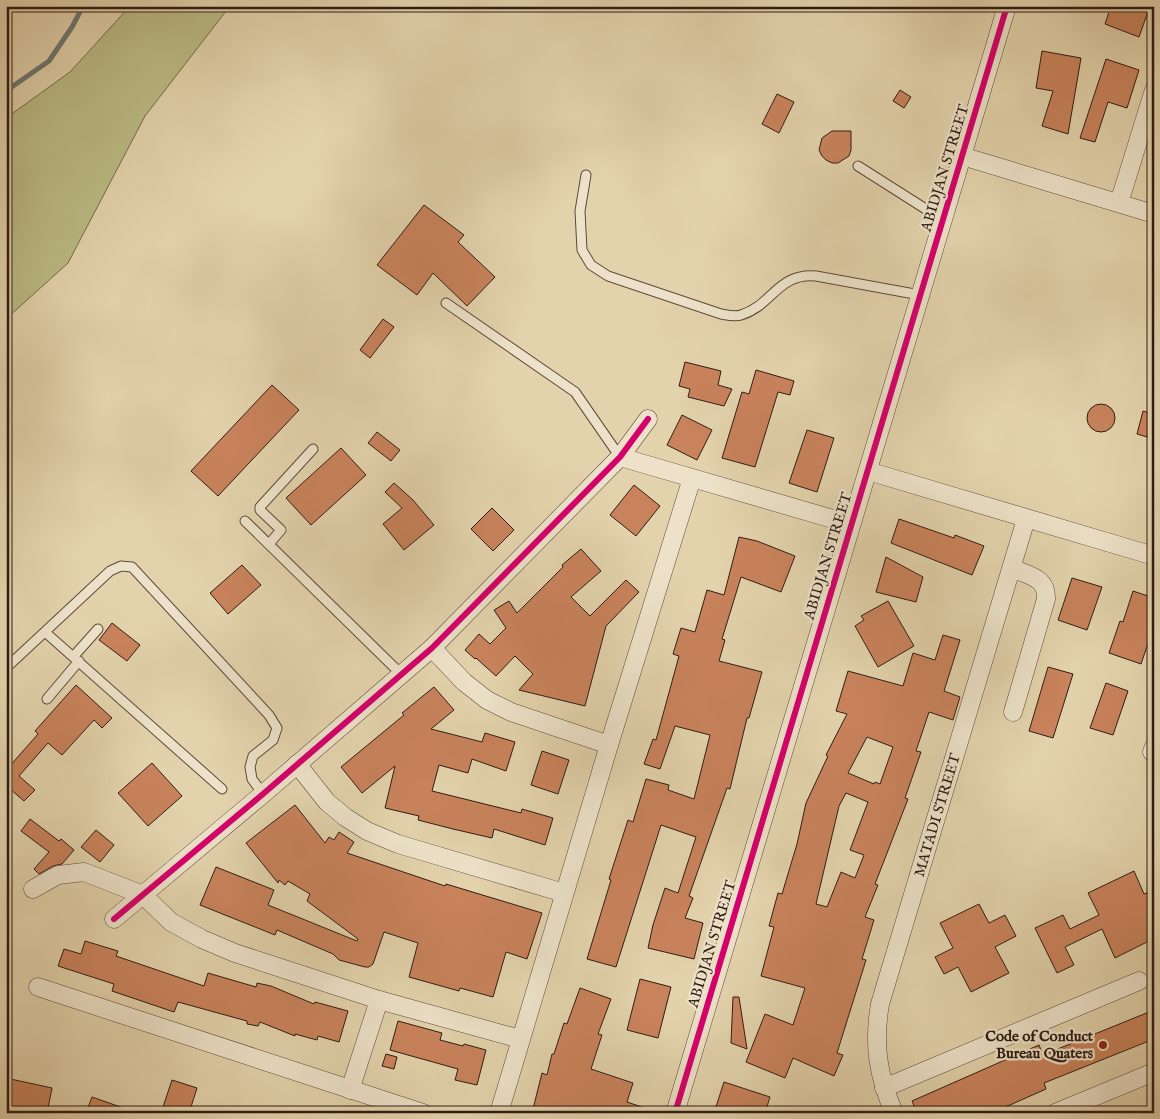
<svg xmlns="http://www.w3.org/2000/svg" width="1160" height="1119" font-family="'IM FELL English',serif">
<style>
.green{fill:#baba84;stroke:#746b4c}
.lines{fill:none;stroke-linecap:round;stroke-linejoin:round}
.stream{stroke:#6e7874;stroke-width:5}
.building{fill:#c9835c;stroke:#2f1c15;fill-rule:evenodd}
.service-casing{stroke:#5c4a3b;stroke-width:11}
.minor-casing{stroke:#5c4a3b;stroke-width:19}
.service{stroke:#ede2c9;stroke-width:9}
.minor{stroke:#ede2c9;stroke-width:18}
.cycleway-casing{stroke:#ede2c9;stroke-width:9}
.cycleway{stroke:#d6006c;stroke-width:6}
.poi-dot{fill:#8f2418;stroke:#ede2c9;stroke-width:2}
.labels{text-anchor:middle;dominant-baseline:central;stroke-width:4.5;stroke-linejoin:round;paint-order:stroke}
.street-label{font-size:15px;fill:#2f1c15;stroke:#ede2c9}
.poi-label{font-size:15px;font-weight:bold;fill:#2f1c15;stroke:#ede2c9;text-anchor:end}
</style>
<rect width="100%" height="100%" fill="#e3d3ac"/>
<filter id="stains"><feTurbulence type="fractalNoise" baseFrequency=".004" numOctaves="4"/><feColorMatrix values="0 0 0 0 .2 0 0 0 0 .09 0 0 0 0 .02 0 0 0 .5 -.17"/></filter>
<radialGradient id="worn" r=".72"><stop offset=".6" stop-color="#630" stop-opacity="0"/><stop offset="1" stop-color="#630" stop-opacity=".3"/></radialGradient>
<path class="green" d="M130 6H230L145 116 68 263 6 319V118L70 72Z"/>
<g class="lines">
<path class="stream" d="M6 91 49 61 72 27 83 6"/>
</g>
<path class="building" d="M1111 6H1150L1139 37 1105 24Z
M1042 51 1081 58 1068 134 1042 126 1053 91 1036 88Z
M1106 59 1139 70 1127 108 1108 102 1095 142 1080 138Z
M900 90 911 97 904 108 893 101Z
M777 94 794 102 779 133 762 124Z
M832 131H851V150L849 156 838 163H832L826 160 822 156 819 150 822 138Z
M424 205 464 235 458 242 495 277 467 306 433 273 417 295 377 265Z
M383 319 394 327 370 358 360 350Z
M685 362 721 371 718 385 732 389 724 406 688 397 690 389 679 386Z
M756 370 794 381 790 395 778 392 755 467 722 458 742 392 749 394Z
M272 385 299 410 218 496 191 471Z
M1087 418a14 14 0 1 1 28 0a14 14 0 1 1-28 0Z
M1143 411 1154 414V439L1137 434Z
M682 415 712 430 697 460 667 445Z
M807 430 834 438 817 492 789 483Z
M377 432 400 450 391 461 368 443Z
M341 448 366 475 311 525 286 498Z
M394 483 413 500 434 525 404 550 383 524 402 508 385 492Z
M634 485 660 506 636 536 610 515Z
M492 508 514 530 493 551 471 529Z
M899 519 954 538 955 535 984 546 972 575 891 543Z
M739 537 757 541 795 556 781 592 741 577 722 639 725 640 719 661 762 672 749 718H747L730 789 727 788 689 896 693 898 685 918 703 923 694 959 648 948 653 925 665 888 678 893 696 837 661 825 616 967 587 959 611 880 609 879 628 820 633 822 646 779 669 785 668 790 694 799 710 735 675 726 660 769 644 764 653 739 656 740 679 656 673 654 681 628 695 632 707 590 724 595Z
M581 549 601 571 571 597 590 616 626 580 639 592 606 626 585 706 519 690 533 674 515 656 496 676 476 658 475 659 465 650 479 634 490 644 506 628 494 610 509 601 517 613 563 567 562 565Z
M886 557 923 577 916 602 876 592Z
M242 565 261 585 228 614 210 593Z
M1072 578 1102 587 1087 630 1058 620Z
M1133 591 1154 598V615L1149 631 1152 632 1141 664 1109 653 1120 621 1123 622Z
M888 601 914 646 878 667 855 626 864 620 861 616Z
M112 623 140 645 127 661 99 640Z
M943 635 960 640 944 691 960 697 953 720 929 712 916 751 921 752 905 798 908 799 875 884 878 885 865 917 874 920 862 959 866 960 837 1053 843 1055 834 1076 793 1058 785 1078 746 1062 765 1014 793 1025 805 988 761 976 774 927 769 926 778 893 782 894 797 844 806 803 828 756 826 755 847 714 836 711 848 671 903 686 913 653 935 660ZM867 737 893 747 880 784 875 782 874 784 848 773ZM846 793 868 802 850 850 864 855 855 878 841 872 827 907 816 904 839 806Z
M1048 667 1073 674 1053 738 1029 731Z
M1106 683 1128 691 1113 735 1090 728Z
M76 685 112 718 102 728 94 720 62 755 48 743 19 776 35 790 24 801 9 788 6 791V765L9 767 38 734 35 731Z
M434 687 454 710 431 729 482 742 485 733 515 742 506 771 472 759 468 773 439 765 432 791 521 813 522 809 553 818 545 845 494 829 492 838 453 829 418 820 419 816 385 808 395 766 362 793 341 767 404 715 402 713Z
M542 751 569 760 558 794 531 785Z
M152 763 182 796 148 826 118 793Z
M295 805 325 843 329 837 334 840 339 832 354 842 347 853 445 886 446 884 542 913 527 959 506 952 493 997 460 988 459 991 409 977 418 943 384 932 373 964 369 967H365L339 960 333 954 277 930 275 935 200 905 216 867 274 890 268 905 357 941 358 939 307 901 310 894 288 881 285 885 279 880 278 883 246 843Z
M30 819 59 841 61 839 74 850 62 864 53 866 39 874 34 869 49 852 21 831Z
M96 830 114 845 100 862 81 847Z
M1134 871 1144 894 1154 890V927L1149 930 1153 939 1115 958 1102 929 1065 947 1074 965 1057 973 1035 928 1063 915 1070 929 1099 915 1088 893Z
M979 904 989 923 1005 915 1016 936 995 947 1009 973 971 992 958 967 944 974 935 957 953 948 940 923Z
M85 941 118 951 116 956 204 986 208 973 256 987 257 983 271 986 314 1004 315 1002 348 1011 339 1042 318 1036 317 1040 295 1034V1036L260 1022 258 1026 247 1024V1021L178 1002 174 1012 112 991 114 984 58 966 64 949 81 954Z
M640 979 671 987 658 1038 627 1030Z
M580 988 611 999 598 1034 602 1035 591 1069 633 1083 627 1102 651 1110V1113H532L542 1073 547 1075 552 1054H554L564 1023 567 1024Z
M733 997H739L747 1049 731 1043Z
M1154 1010V1039L1044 1083 1046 1089 992 1113H917L912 1101 1039 1045 1043 1055Z
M398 1021 442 1033 440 1040 463 1046 464 1044 486 1050 477 1085 455 1080 458 1069 390 1050Z
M386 1054 397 1057 394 1069 382 1066Z
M6 1078 52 1088 47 1113H27L6 1108Z
M172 1080 197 1088 189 1113H161Z
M724 1082 770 1097 765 1113H714Z
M92 1097 132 1111V1113H86Z"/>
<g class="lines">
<defs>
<path id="service" d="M858 166 943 220
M586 175 580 211 582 250 591 265 608 276 721 314C727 315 735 317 741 315 773 305 777 273 816 276L920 295
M446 303 575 392 620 457
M245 521 401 674
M269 544 281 530 260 510V507L313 449
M45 632 222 789
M73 657 98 629
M6 668 110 571 121 566 132 567 269 715 277 728 273 740 253 756 250 767 252 779 263 794
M47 699 79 661"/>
<g id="minor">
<path d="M962 156 1154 214"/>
<path d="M1119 203 1154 90"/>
<path d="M620 457 850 524"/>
<path d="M868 471 1154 556"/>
<path d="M1012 568C1029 576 1047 577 1046 599L1013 712"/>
<path d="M432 648 464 682 487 700 511 712 609 745"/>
<path d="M1152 752 1154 747"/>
<path d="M297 764 327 802 345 817 367 831 398 844 564 893"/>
<path d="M33 889 58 875 84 872 143 895 171 922 202 939 235 953 379 1000 520 1039"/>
<path d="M114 919 263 794 432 648 620 457 648 419"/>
<path d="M38 987 423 1113"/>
<path d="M884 1088 1139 981"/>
<path d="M350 1090 379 1000"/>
<path d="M499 1113 609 745 692 478"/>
<path d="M675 1113 1007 6"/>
<path id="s1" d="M894 1113C878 1075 873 1045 880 1004L1026 519"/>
<path d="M1055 1113 1154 1072"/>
</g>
</defs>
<use href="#service" class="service-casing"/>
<use href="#minor" class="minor-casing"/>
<use href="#service" class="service"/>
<use href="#minor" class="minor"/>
<defs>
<path id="cycleway" d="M114 919 263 794 432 648 620 457 648 419
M675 1113 1007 6"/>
</defs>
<use href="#cycleway" class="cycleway-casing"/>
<use href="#cycleway" class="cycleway"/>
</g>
<circle class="poi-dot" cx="1103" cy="1045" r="5"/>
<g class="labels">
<g class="street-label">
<text transform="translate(945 168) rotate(-73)">ABIDJAN STREET</text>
<text transform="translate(828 556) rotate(-73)">ABIDJAN STREET</text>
<text stroke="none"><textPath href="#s1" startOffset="309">MATADI STREET</textPath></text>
<text transform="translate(712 944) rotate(-73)">ABIDJAN STREET</text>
</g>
<g class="poi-label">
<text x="1093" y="1036">Code of Conduct<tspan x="1093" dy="17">Bureau Quaters</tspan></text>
</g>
</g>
<rect width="1160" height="1119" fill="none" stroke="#e3d3ac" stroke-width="25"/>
<rect x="8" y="8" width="1145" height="1104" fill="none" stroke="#2f1c15" stroke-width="2.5"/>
<rect x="12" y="12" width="1135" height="1094" fill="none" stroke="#2f1c15"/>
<rect width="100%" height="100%" filter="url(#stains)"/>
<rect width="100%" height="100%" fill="url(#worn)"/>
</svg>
